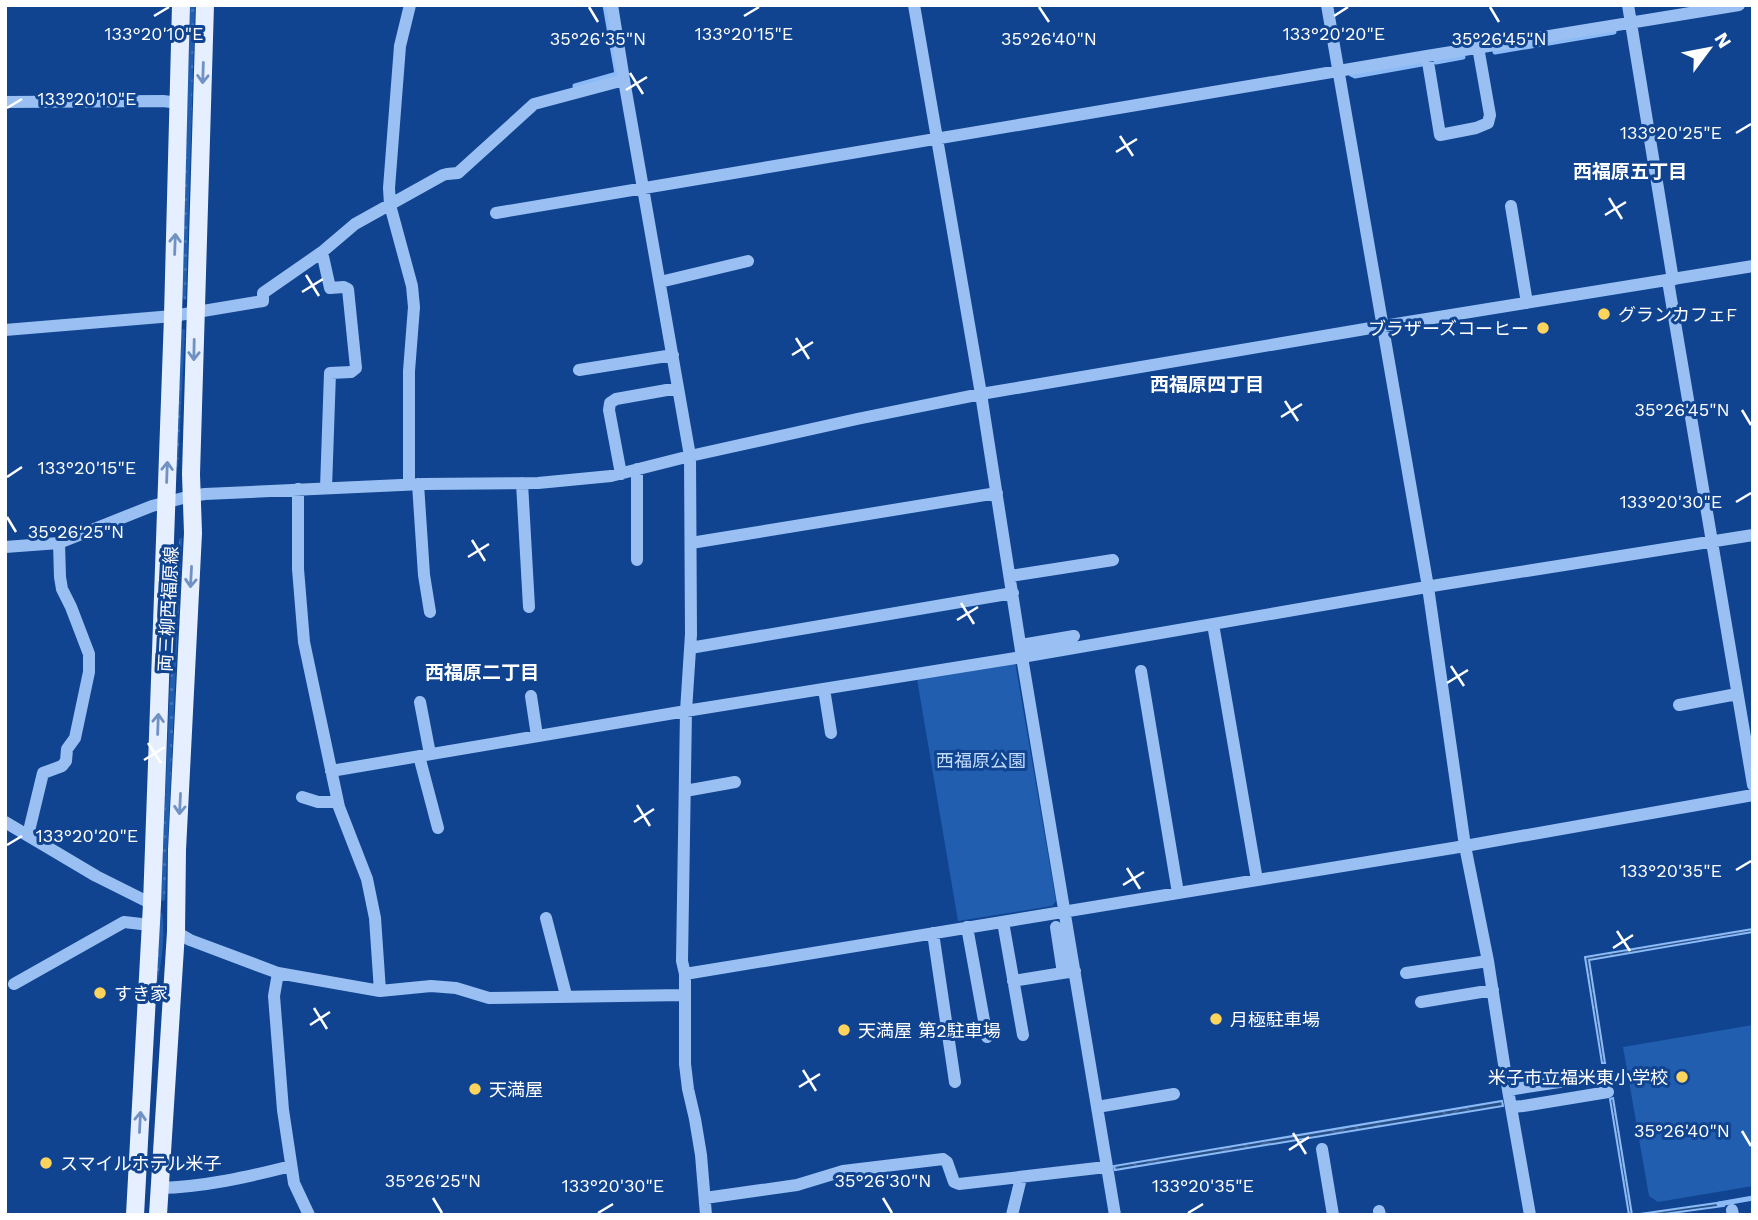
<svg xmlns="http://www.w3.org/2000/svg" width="1758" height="1220" font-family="'Work Sans','Noto Sans JP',sans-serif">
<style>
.grass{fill:url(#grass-dots)}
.green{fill:#215eaf}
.water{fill:url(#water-waves);stroke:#8bbaf7;stroke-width:2}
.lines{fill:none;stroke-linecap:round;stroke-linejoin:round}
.stream{stroke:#8bbaf7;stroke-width:5}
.minor{stroke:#9ac0f3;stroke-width:12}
.major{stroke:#e6efff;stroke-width:18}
.oneway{stroke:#7091c2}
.ticks{fill:none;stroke:#fff;stroke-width:2.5}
.poi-dot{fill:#ffd45c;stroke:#104490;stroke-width:2.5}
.labels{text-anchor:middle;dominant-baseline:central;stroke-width:6;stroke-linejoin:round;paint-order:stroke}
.poi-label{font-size:18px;fill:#fff;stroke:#104490;text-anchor:start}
.street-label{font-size:18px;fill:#fff;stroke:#104490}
.park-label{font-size:18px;fill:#c1dbfe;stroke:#104490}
.neighbourhood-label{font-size:19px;font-weight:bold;fill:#fff;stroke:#104490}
.ticks-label{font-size:18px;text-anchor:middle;fill:#fff;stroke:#104490;stroke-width:6;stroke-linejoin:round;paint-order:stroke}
</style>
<defs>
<pattern id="grass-dots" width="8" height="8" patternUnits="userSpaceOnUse" patternTransform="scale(1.75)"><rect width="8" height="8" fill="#215eaf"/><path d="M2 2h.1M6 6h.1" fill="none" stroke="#4276bb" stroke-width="1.8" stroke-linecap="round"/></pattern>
<pattern id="water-waves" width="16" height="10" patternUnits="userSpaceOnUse" patternTransform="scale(1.75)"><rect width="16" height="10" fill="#285088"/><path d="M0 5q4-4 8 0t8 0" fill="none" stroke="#486a9a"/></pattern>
</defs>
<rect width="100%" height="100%" fill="#104490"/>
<path class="grass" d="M190 5H195L186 299 184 300 182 298Z
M184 329 185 330 178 467H176L181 330Z
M181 538 182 539 165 900 163 901 161 900 170 682 177 617 179 539Z
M162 913C166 939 160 969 155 995L154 996 160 914Z"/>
<path class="green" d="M1015 662 1056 901 1052 906 958 921 917 679Z
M1753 1025V1186L1658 1202 1649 1196 1623 1047Z"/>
<path class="water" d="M1753 929V932L1589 960 1605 1063H1602L1585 957Z
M1613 1098 1632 1215H1629L1610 1099Z
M1502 1101 1503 1106 1115 1170 1114 1166Z
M1724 1202V1206L1657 1215H1633Z"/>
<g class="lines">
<path class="stream" d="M1495 52 1614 32
M1436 62 1463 57
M1351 74 1355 76 1422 64
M575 86 617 74 605 5
M1719 1204 1753 1198"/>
<path class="minor" d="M612 5 624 80 690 456 691 634 686 711 682 961 685 974V1064L688 1089 695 1119 701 1155 706 1215
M914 5 981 394 1022 657 1115 1215
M1327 5 1428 587 1465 846 1488 961 1508 1090 1530 1215
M1628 5 1673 280
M1427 56 1440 135 1476 128 1488 123 1490 115 1478 47
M5 102 163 101 179 103
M1511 206 1527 303
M496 213 1427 56 1739 5
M322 252 330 288 344 287 348 289 356 368 351 372 330 373 326 488
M1668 281 1753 785
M660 282 748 261
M5 330 173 316 263 301V293L322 252 355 224 443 175 447 174 458 173 534 104 624 80
M579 370 673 355
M637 469V560
M621 474 609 410 610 403 616 399 678 388
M522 483 529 607
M409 484V371L414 307 412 286 390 205 389 188 400 46 410 5
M418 484 424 575 430 612
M298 489V569L304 642 339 807 367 879 375 918 380 991
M691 543 997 493
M5 547 59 543 152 506 191 496 205 494 423 484 538 483 611 476 690 456 857 419 981 394 1365 329 1753 266
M1010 576 1113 560
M1213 624 1257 880
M1021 645 1074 636
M690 648 1013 593
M1141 671 1178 893
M824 689 831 733
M531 696 537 736
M420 702 430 754
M1679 705 1737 694
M419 756 438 828
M331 771 686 711 1022 657 1438 585 1753 535
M685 791 735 782
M302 797 318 802H338
M5 822 96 876 152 904
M28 835 43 773 62 766 66 761 67 749 75 738 89 672V654L71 607 62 589 60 577 59 543
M546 918 566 995
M1003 922 1023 1035
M967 927 987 1037
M1056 927 1063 973
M176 932 190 940 278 973 380 991 431 986 456 988 489 998 684 995
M933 933 955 1082
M278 973 274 996 283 1110 294 1183 309 1215
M1406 973 1488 961
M685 974 1465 846 1753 795
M1013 981 1075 971
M14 984 124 922 150 925
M1421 1002 1493 990
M1508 1090 1605 1075
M1097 1107 1174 1094
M1511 1107 1523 1106 1608 1092
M1322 1149 1333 1215
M159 1188C204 1187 248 1177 291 1166
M705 1198 797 1185 843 1171 943 1159 947 1162 954 1182 959 1184 1106 1167
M1732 1210 1733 1215
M1379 1211 1380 1215
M1012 1215 1021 1178"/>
<path class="major" d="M135 1215 152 904 173 316 181 5
M158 1215 176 932 177 850 193 533 191 474 205 5"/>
</g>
<defs><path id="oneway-shaft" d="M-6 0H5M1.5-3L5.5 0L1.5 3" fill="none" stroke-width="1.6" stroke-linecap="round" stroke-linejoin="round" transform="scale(1.75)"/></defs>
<g class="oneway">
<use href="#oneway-shaft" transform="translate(203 73) rotate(92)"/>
<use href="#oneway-shaft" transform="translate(175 244) rotate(-88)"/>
<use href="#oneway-shaft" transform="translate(194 350) rotate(91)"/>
<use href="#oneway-shaft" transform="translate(167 472) rotate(-88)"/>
<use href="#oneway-shaft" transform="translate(191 577) rotate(93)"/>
<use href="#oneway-shaft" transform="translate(158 724) rotate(-88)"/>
<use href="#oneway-shaft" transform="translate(180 804) rotate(93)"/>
<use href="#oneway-shaft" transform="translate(140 1122) rotate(-87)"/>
</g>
<path class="ticks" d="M589 7 598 22M1039 7 1049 22M1490 7 1499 22M154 16 169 7M744 16 759 7M1334 16 1348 7M630 73 643 94M626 90 647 77M7 108 22 99M1736 133 1751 124M1120 136 1133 156M1116 152 1137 139M1609 198 1622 219M1605 215 1626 202M306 275 319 296M302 292 323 279M796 338 809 359M792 355 813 342M1285 401 1298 421M1742 410 1751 425M1281 417 1302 404M7 477 22 467M1736 502 1751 493M7 517 16 532M472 540 485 561M468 557 489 544M961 603 974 624M957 620 978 607M1451 666 1464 686M1447 683 1468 670M148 743 161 763M144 760 165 747M637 805 650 826M634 822 654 809M7 845 22 836M1127 868 1140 889M1736 870 1751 861M1123 885 1144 872M1617 931 1630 951M1613 948 1633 935M314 1008 327 1029M310 1025 330 1012M803 1070 816 1091M799 1087 820 1074M1742 1131 1751 1146M1293 1133 1306 1154M1289 1150 1309 1137M433 1198 442 1213M883 1198 892 1213M598 1213 613 1204M1188 1213 1203 1204"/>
<g class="poi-dot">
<circle cx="1604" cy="314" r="7"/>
<circle cx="1543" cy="328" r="7"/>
<circle cx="100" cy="993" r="7"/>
<circle cx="1216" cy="1019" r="7"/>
<circle cx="844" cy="1030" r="7"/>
<circle cx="1682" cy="1077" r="7"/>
<circle cx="475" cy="1089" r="7"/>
<circle cx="46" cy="1163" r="7"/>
</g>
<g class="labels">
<g class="poi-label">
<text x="1618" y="314">グランカフェF</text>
<text x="1529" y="328" text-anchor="end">ブラザーズコーヒー</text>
<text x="114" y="993">すき家</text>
<text x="1230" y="1019">月極駐車場</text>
<text x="858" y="1030">天満屋 第2駐車場</text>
<text x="1668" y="1077" text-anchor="end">米子市立福米東小学校</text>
<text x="489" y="1089">天満屋</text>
<text x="60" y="1163">スマイルホテル米子</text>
</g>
<g class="street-label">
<text transform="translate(168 609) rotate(-87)">両三柳西福原線</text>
</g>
<g class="park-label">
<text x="981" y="760">西福原公園</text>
</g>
<g class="neighbourhood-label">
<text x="1630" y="171">西福原五丁目</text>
<text x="1207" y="384">西福原四丁目</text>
<text x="482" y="672">西福原二丁目</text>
</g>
</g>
<g class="ticks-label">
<text x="154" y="40">133°20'10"E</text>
<text x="744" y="40">133°20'15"E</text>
<text x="1334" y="40">133°20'20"E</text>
<text x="598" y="45">35°26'35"N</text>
<text x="1049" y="45">35°26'40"N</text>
<text x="1499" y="45">35°26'45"N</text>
<text x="87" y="105">133°20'10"E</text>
<text x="1671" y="139">133°20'25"E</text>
<text x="1682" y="416">35°26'45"N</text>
<text x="87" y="474">133°20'15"E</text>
<text x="1671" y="508">133°20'30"E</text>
<text x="76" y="538">35°26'25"N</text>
<text x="87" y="842">133°20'20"E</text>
<text x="1671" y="877">133°20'35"E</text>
<text x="1682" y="1137">35°26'40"N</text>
<text x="433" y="1187">35°26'25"N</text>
<text x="883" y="1187">35°26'30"N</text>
<text x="613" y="1192">133°20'30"E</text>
<text x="1203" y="1192">133°20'35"E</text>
</g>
<rect width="1758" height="1220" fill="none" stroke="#ffffff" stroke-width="14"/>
<g transform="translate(1709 49) rotate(58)" stroke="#104490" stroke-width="5" paint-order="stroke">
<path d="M0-5L12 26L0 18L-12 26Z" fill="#ffffff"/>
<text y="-10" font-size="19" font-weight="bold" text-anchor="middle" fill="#ffffff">N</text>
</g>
</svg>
